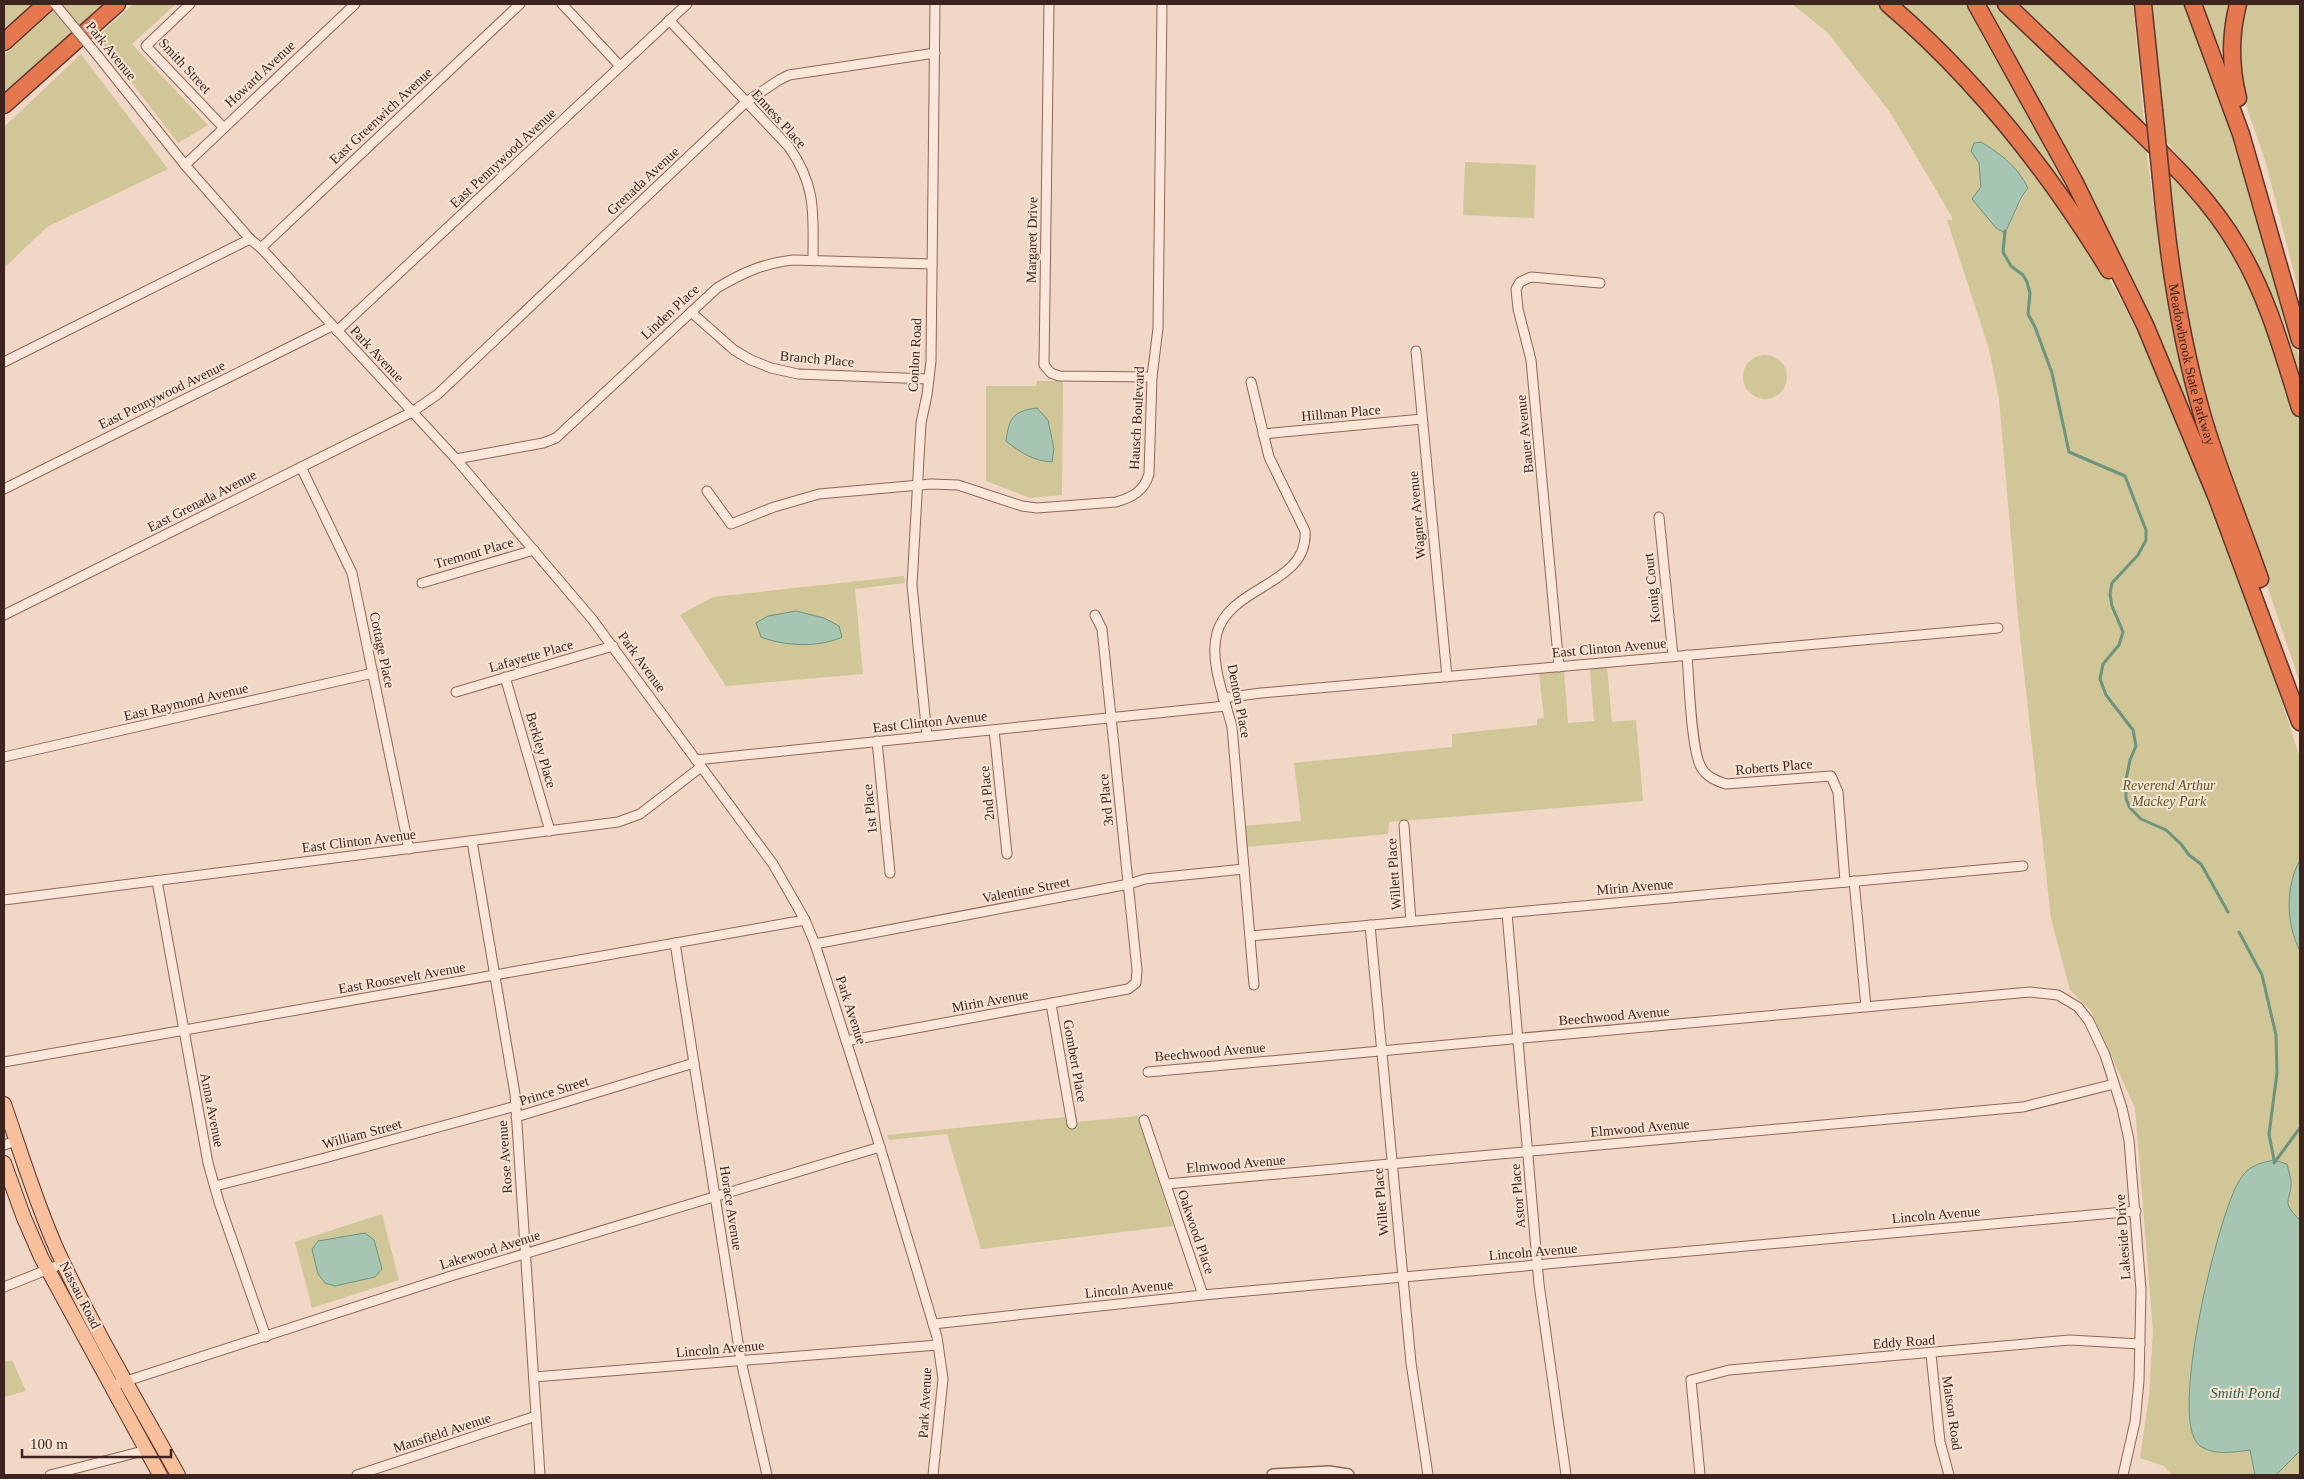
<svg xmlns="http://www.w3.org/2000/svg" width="2304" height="1479" viewBox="0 0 2304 1479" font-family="'Times New Roman',serif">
<rect width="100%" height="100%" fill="#f1d7c5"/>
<g fill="#d1c698" fill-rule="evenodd">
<path d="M4 4H35L4 28Z"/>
<path d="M61 4H105L4 93V55Z"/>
<path d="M133 4H176L132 44 208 125 178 143 97 37Z"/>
<path d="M1792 4H1883L1963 81 2071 218 2118 294 2165 385 2265 651 2300 758V1475H2172L2164 1466 2140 1458 2149 1396 2153 1331 2135 1108 2091 1011 2070 990 2051 919 2018 618 1999 399 1989 349 1947 220H1952V217L1890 112 1827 32ZM2007 159 2023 178 2028 188 2010 222 1981 187 1979 163Z"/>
<path d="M1902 4H1968L2078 201 2073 204 1999 106Z"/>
<path d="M1981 4H2005L2145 140 2161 261 2188 382 2222 487Z"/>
<path d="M2020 4H2133L2144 123Z"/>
<path d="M2150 4H2187L2216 77 2279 280 2300 361V375L2282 318 2240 233 2164 138Z"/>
<path d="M2200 4H2234L2227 60 2214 38Z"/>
<path d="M2246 4H2300V296L2265 160 2247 108 2238 65Z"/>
<path d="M81 54 168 169 47 227 4 268V127Z"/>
<path d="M1465 162 1536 165 1534 218 1463 215Z"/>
<path d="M2166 163 2231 243 2265 309 2300 422V683L2232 482 2192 346 2171 215Z"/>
<circle cx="1765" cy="377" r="22"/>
<path d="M1037 381H1063L1062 495 1030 498 986 481V386H1036Z"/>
<path d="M904 576 905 583 855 589 863 674 726 686 680 615 713 597Z"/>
<path d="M1607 667 1612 722 1636 720 1643 801 1389 822 1388 834 1246 847 1244 826 1301 821 1294 763 1452 747V734L1537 725V719L1544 718 1539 672 1564 671 1568 723 1594 721 1590 669Z"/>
<path d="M1138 1116 1173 1226 981 1249 947 1134 889 1140 887 1135 1065 1117 1067 1123Z"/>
<path d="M382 1214 399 1280 312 1308 295 1242Z"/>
<path d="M12 1360 26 1391 4 1397V1362Z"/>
</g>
<g fill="#a7c5b3" stroke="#6c947e">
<path d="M1981 142C2001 154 2017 166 2028 188L2021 198 2005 233 1996 228 1972 199 1981 187 1979 163 1971 151 1974 143Z"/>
<path d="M1037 408 1048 420 1054 449 1052 462C1033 461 1020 452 1006 441 1009 418 1013 411 1037 408Z"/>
<path d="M796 611 824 618 839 626 842 637C819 648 784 646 761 637L756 623 768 616Z"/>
<path d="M2300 860V951C2286 924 2285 887 2300 860Z"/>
<path d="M2274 1160 2287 1164C2288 1169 2290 1175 2291 1180 2292 1202 2279 1200 2300 1220V1451L2276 1475H2255L2250 1450C2234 1452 2213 1456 2199 1445 2168 1419 2218 1217 2238 1183 2247 1166 2257 1164 2274 1160Z"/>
<path d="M365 1233 374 1240 382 1269 375 1277 335 1286 325 1283 318 1274 312 1249 318 1241Z"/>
</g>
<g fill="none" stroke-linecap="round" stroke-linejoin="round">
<g stroke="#6c947e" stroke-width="3">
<path d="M2005 231 2003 252 2011 266 2023 275 2027 282 2030 293 2028 314 2035 327 2052 373 2069 452 2125 476 2146 530V540L2138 555 2112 583 2110 594 2112 606 2123 632 2119 645 2103 664 2100 679 2106 695 2133 730 2136 746 2130 760 2126 780V799L2130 808 2141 819 2166 830 2181 844 2189 855 2201 864 2228 912"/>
<path d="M2239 932 2262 975 2276 1035 2277 1073 2269 1134 2274 1160"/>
<path d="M2274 1163 2300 1128"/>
</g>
<defs>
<g id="minor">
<path d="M190 4 146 46 223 127"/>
<path d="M562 4 620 66"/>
<path d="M1049 4 1044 365 1051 373 1059 376 1152 377"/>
<path d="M669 20 789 147C817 187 813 214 813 260"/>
<path d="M98 56 185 165 250 239 261 248 456 459 592 619 773 864 805 920 815 944 880 1147 937 1337 943 1379 933 1475"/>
<path d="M185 165 355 4"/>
<path d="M261 248 520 4"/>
<path d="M691 312 734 350 751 360 771 368 798 374 929 379"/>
<path d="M337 331 687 4"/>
<path d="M1416 351 1447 677"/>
<path d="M4 362 250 239"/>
<path d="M1251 382 1269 457 1305 531C1309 585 1230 585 1217 633 1209 662 1225 699 1232 727L1254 985"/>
<path d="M1263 434 1422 419"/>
<path d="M456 459 543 443 556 438 717 288C742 273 764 263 793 260L932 264"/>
<path d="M301 467 352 573 409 849"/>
<path d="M4 489 332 326"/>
<path d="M707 491 731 524 774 507 819 494 931 484 958 485 1022 506 1037 508 1116 502C1133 497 1144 491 1149 474L1152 377 1158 328 1162 4"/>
<path d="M1659 517 1673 656"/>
<path d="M422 583 534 550"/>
<path d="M4 615 412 412 438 394 746 102 779 80 789 75 935 53"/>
<path d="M1687 655C1689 678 1691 750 1701 767 1706 777 1717 781 1726 784L1831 776 1838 792 1845 882"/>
<path d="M1559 667 1531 360 1518 309 1516 289 1520 282 1531 277 1600 283"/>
<path d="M505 677 550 831"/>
<path d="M456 692 613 646"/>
<path d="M1223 698 1261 693 1998 628"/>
<path d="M994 730 1007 854"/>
<path d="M927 736 912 585 921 423 927 395 931 361 935 4"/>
<path d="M877 741 890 873"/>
<path d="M4 757 373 673"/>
<path d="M696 760 1226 706"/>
<path d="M1404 825 1411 921"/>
<path d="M472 841 515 1094 540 1475"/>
<path d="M157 881 208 1163 219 1202 266 1337"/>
<path d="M1854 881 1866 1007"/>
<path d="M4 900 618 822 640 814 701 767"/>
<path d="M1507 913 1539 1284 1566 1475"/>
<path d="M1370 925 1411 1363 1428 1475"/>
<path d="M1250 936 2023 866"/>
<path d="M675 943 741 1361 767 1475"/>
<path d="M815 944 1129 884 1145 879 1244 869"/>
<path d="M1051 1004 1072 1124"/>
<path d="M846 1041 1128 989 1136 983 1137 970 1102 629 1095 615"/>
<path d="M4 1062 805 920"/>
<path d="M1148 1072 2030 992 2058 995 2078 1007 2089 1021 2105 1055 2122 1108 2129 1140 2141 1290 2139 1381 2135 1422 2123 1475"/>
<path d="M516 1117 694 1063"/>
<path d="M1144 1120 1203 1295"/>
<path d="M4 1145 16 1141"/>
<path d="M1166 1184 2023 1107 2114 1084"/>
<path d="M215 1186 321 1159 516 1106"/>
<path d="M4 1287 64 1263"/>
<path d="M933 1324 1203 1295 2136 1211"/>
<path d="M1931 1354 1940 1442 1949 1475"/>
<path d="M534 1377 938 1345"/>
<path d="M111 1386 451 1276 880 1147"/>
<path d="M50 1475 147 1450"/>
<path d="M357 1475 536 1416"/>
<path d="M1700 1475 1691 1380 1729 1370 2070 1340 2140 1344"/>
</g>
<path id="tertiary" d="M1273 1475 1329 1472 1348 1475"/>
<g id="primary">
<path d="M4 1104C21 1153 36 1203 57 1250 93 1328 137 1401 178 1475"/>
<path d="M4 1163 24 1218 41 1257 160 1475"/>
</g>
<g id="motorway">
<path d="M1888 4C1976 79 2049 172 2109 270"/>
<path d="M1976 4 2074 181 2145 325 2217 498 2300 722"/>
<path d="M2006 4C2048 44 2090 84 2132 124 2171 162 2210 199 2238 247 2268 297 2283 353 2300 408"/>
<path d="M2143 4 2154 110"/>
<path d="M2193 4 2241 134 2300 340"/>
<path d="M4 42 46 4"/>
<path d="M2238 98C2230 66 2230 35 2238 4"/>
<path d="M4 105 117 4"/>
<path id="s1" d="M2161 178C2168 257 2180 337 2202 414 2218 470 2241 524 2260 579"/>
</g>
</defs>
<use href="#minor" stroke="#8e6659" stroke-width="11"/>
<use href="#tertiary" stroke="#8e6659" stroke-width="14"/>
<use href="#primary" stroke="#5c352e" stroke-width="16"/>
<use href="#motorway" stroke="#5c352e" stroke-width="19"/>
<use href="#minor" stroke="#fbe7d9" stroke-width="9"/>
<use href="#tertiary" stroke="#fbe7d9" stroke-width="11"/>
<use href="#primary" stroke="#f7bf9b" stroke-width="14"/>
<use href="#motorway" stroke="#e67850" stroke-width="16"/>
<defs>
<path id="minor-bridge" d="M55 4 98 56"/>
<path id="motorway-bridge" d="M2154 110 2161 178"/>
</defs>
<use href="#minor-bridge" stroke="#8e6659" stroke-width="11" stroke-linecap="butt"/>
<use href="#motorway-bridge" stroke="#5c352e" stroke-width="19" stroke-linecap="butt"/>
<use href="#minor-bridge" stroke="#fbe7d9" stroke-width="9"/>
<use href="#motorway-bridge" stroke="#e67850" stroke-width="16"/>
</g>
<g text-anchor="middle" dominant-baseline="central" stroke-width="4" stroke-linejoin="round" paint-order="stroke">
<g font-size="14" fill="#3d241e" stroke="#f8e4d5">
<text transform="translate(111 51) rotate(51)">Park Avenue</text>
<text transform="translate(185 66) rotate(47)">Smith Street</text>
<text transform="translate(260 74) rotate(-43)">Howard Avenue</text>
<text transform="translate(381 116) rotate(-43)">East Greenwich Avenue</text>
<text transform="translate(779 119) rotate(48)">Enness Place</text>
<text transform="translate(503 158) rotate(-43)">East Pennywood Avenue</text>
<text transform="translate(643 181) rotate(-43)">Grenada Avenue</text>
<text transform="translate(1032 240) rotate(-89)">Margaret Drive</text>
<text transform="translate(670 312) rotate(-43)">Linden Place</text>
<text transform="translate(377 354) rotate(47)">Park Avenue</text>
<text transform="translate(915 355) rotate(-87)">Conlon Road</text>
<text transform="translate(817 359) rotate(5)">Branch Place</text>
<text stroke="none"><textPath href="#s1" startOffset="189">Meadowbrook State Parkway</textPath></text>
<text transform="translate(162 395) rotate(-26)">East Pennywood Avenue</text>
<text transform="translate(1341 413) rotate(-5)">Hillman Place</text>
<text transform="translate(1137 418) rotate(-87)">Hausch Boulevard</text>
<text transform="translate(1525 434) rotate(-96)">Bauer Avenue</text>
<text transform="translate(202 501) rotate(-27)">East Grenada Avenue</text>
<text transform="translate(1417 515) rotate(-95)">Wagner Avenue</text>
<text transform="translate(474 553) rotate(-16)">Tremont Place</text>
<text transform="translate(1652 588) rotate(-96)">Konig Court</text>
<text transform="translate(1609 648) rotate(-5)">East Clinton Avenue</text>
<text transform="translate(382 650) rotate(78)">Cottage Place</text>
<text transform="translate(531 656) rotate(-16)">Lafayette Place</text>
<text transform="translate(642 662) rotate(54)">Park Avenue</text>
<text transform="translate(1239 701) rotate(79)">Denton Place</text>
<text transform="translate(186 702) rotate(-13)">East Raymond Avenue</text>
<text transform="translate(930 722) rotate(-6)">East Clinton Avenue</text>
<text transform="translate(541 750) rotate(74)">Berkley Place</text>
<text transform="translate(1774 767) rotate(-5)">Roberts Place</text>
<text transform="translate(987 793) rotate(-96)">2nd Place</text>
<text transform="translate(1106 800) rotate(-96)">3rd Place</text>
<text transform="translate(870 809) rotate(-96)">1st Place</text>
<text transform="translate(359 841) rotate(-7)">East Clinton Avenue</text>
<text transform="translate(1394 874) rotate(-94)">Willett Place</text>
<text transform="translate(1635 887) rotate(-5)">Mirin Avenue</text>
<text transform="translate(1026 890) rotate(-11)">Valentine Street</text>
<text transform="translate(402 978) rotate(-10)">East Roosevelt Avenue</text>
<text transform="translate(990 1001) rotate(-10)">Mirin Avenue</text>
<text transform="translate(851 1010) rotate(72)">Park Avenue</text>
<text transform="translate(1614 1016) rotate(-5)">Beechwood Avenue</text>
<text transform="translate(1210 1052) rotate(-5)">Beechwood Avenue</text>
<text transform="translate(1075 1061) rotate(80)">Gombert Place</text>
<text transform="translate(554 1091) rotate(-17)">Prince Street</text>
<text transform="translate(212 1110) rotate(79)">Anna Avenue</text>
<text transform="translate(1640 1128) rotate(-5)">Elmwood Avenue</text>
<text transform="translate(362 1134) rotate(-15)">William Street</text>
<text transform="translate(505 1157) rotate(-94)">Rose Avenue</text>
<text transform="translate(1236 1164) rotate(-5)">Elmwood Avenue</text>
<text transform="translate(1518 1196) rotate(-95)">Astor Place</text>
<text transform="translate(1381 1202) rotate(-95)">Willet Place</text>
<text transform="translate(731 1208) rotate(81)">Horace Avenue</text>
<text transform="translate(1936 1215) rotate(-5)">Lincoln Avenue</text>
<text transform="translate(1196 1232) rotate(71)">Oakwood Place</text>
<text transform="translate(2123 1237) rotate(-94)">Lakeside Drive</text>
<text transform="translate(490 1250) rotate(-17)">Lakewood Avenue</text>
<text transform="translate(1533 1252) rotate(-5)">Lincoln Avenue</text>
<text transform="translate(1129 1289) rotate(-6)">Lincoln Avenue</text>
<text transform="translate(80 1295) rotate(63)">Nassau Road</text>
<text transform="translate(1904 1342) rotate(-4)">Eddy Road</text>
<text transform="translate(720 1349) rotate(-5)">Lincoln Avenue</text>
<text transform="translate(925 1403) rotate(-87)">Park Avenue</text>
<text transform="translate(1952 1413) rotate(82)">Matson Road</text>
<text transform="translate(442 1433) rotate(-18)">Mansfield Avenue</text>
</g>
<g font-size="14" font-style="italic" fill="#5b5823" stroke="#f8e4d5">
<text x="2169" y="785">Reverend Arthur<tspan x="2169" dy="16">Mackey Park</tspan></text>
</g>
<g font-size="15" font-style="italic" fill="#2c5e4c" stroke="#f8e4d5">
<text x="2245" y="1393">Smith Pond</text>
</g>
</g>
<rect width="2304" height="1479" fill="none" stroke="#3d241e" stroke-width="10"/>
<path d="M22 1449v8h149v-8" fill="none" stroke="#3d241e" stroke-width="2.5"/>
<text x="30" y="1449" font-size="15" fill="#3d241e" stroke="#f8e4d5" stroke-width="4" paint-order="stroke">100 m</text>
</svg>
